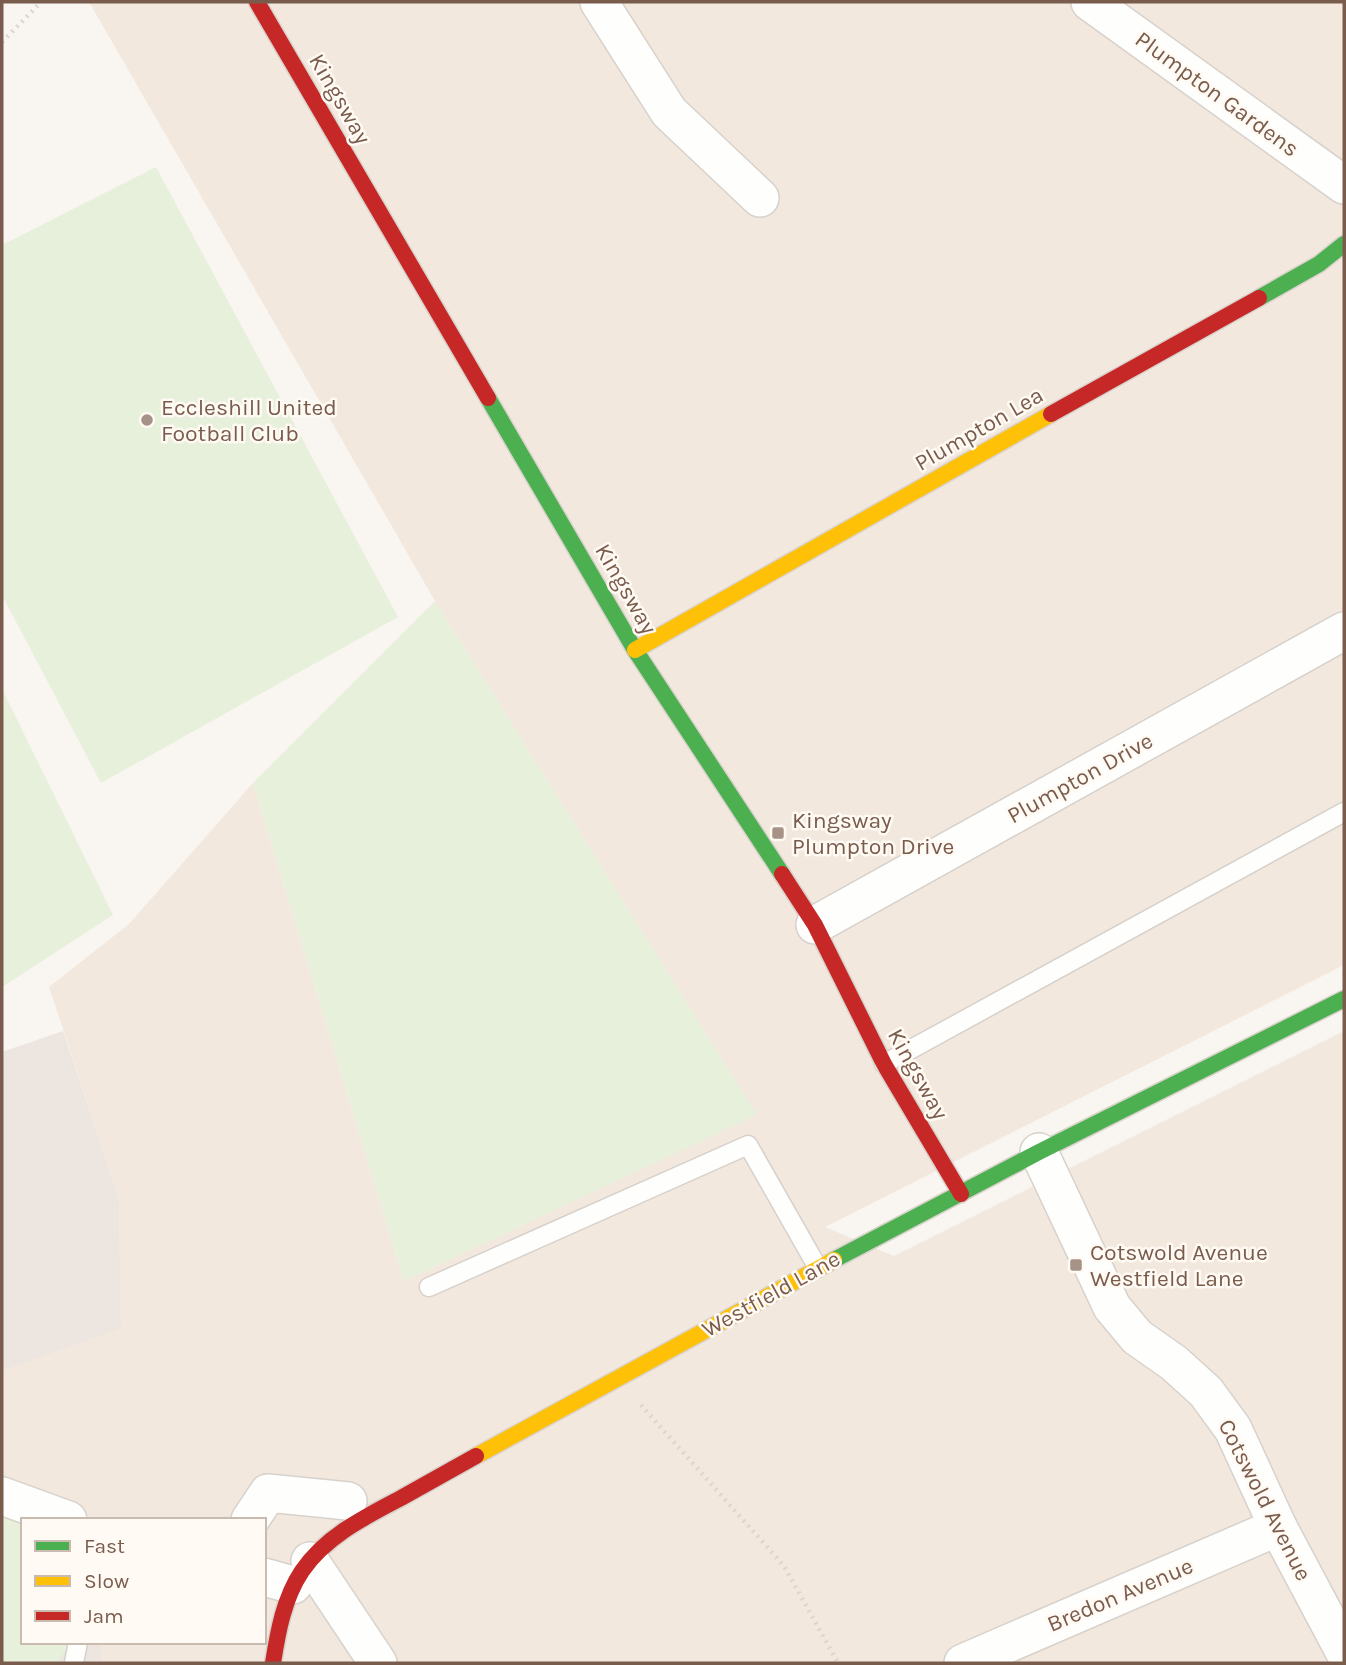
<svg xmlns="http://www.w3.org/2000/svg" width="1346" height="1665" viewBox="0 0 1346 1665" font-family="Karla,sans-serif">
<rect width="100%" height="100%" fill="#f9f5f0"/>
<path fill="#f2e8de" d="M89 2H1344V965L825 1227 894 1256 1344 1031V1663H101V1642H264V1520H30L2 1511V1371L121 1327 119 1198 49 987 129 924 253 783 404 1281 756 1114 435 601Z"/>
<g fill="#ede5e0">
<path d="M63 1031 119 1198 121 1328 2 1371V1052Z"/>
<path d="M70 1642H101V1663H57Z"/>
</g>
<g fill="#e7f0db">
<path d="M156 167 398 617 101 783 2 595V245Z"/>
<path d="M435 601 757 1115 404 1281 253 783Z"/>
<path d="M2 689 113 915 2 987Z"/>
<path d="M2 1511 23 1520V1642H70L57 1663H2Z"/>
</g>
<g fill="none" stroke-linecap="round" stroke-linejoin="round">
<defs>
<g id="lane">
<path d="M884 1064 1344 812"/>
<path d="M429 1287 748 1145 818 1268"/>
<path d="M74 1663 78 1642"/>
</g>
<g id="street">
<path d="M599 2 669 112 760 198"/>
<path d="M1090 2 1344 185"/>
<path d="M815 925 1344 631"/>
<path d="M1039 1152 1112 1307 1137 1337 1174 1363 1206 1392 1233 1429 1278 1527 1344 1651"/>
<path d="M2 1496 68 1520"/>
<path d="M250 1520 268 1493 348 1501"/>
<path d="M310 1561 378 1663"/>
<path d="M264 1577 293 1585"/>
<path d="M963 1663 1278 1527"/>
</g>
<g id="fast">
<path d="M1259 298 1319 264 1344 244"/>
<path d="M488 398 635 650 782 874"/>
<path d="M834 1260 1039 1152 1344 999"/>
</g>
<g id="slow">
<path d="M635 650 1051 414"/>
<path d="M476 1456 834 1260"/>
</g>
<g id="jam">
<path d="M257 2 488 398"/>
<path d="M1051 414 1259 298"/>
<path d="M782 874 815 925 884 1064 961 1194"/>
<path d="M273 1663C278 1631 284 1598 302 1571 326 1536 365 1517 401 1498 426 1484 451 1470 476 1456"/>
</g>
</defs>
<use href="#lane" stroke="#d7d1cb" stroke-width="21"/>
<use href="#street" stroke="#d7d1cb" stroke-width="40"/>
<use href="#fast" stroke="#d9d2cb" stroke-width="19"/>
<use href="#slow" stroke="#d9d2cb" stroke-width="19"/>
<use href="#jam" stroke="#d9d2cb" stroke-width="19"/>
<g stroke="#dcd5d0" stroke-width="4.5" stroke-dasharray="2 5" stroke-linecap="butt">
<path d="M2 42 41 2"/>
<path d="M641 1405 784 1566 838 1663"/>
</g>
<use href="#lane" stroke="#fefefd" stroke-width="18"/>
<use href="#street" stroke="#fefefd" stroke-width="37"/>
<use href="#fast" stroke="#4caf50" stroke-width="16"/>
<use href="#slow" stroke="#ffc107" stroke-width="16"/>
<use href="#jam" stroke="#c62828" stroke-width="16"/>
</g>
<g fill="#a69286" stroke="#fffaf3" stroke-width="2.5">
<circle cx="147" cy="420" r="7"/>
<rect x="771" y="826" width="14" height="14" rx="3.5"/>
<rect x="1069" y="1258" width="14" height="14" rx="3.5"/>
</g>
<g text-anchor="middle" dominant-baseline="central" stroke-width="5" stroke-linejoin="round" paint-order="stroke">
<g font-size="23" fill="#7a5c4d" stroke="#fffaf3">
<text transform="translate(1217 94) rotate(36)">Plumpton Gardens</text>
<text transform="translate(340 99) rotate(60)">Kingsway</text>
<text transform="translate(979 429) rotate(-30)">Plumpton Lea</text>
<text transform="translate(626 589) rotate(60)">Kingsway</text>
<text transform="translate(1080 778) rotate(-29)">Plumpton Drive</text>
<text transform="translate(918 1074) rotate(61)">Kingsway</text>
<text transform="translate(771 1294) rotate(-29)">Westfield Lane</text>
<text transform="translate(1265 1500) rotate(63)">Cotswold Avenue</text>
<text transform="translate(1120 1595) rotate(-23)">Bredon Avenue</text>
</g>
<g font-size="23" fill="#7a5c4d" stroke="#fffaf3" text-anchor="start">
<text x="161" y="407">Eccleshill United<tspan x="161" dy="26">Football Club</tspan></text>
<text x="792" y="820">Kingsway<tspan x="792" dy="26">Plumpton Drive</tspan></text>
<text x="1090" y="1252">Cotswold Avenue<tspan x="1090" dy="26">Westfield Lane</tspan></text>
</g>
</g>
<rect width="1346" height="1665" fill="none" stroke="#7a5c4d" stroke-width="7"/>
<rect x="21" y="1518" width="245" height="126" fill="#fffaf3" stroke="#cabbb1" stroke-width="2"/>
<rect x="35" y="1541" width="35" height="10" fill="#4caf50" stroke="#cabbb1" stroke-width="2"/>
<text x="84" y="1553" font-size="21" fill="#7a5c4d">Fast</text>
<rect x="35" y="1576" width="35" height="10" fill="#ffc107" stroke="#cabbb1" stroke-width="2"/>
<text x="84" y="1588" font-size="21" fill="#7a5c4d">Slow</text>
<rect x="35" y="1611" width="35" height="10" fill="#c62828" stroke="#cabbb1" stroke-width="2"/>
<text x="84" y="1623" font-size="21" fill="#7a5c4d">Jam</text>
</svg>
